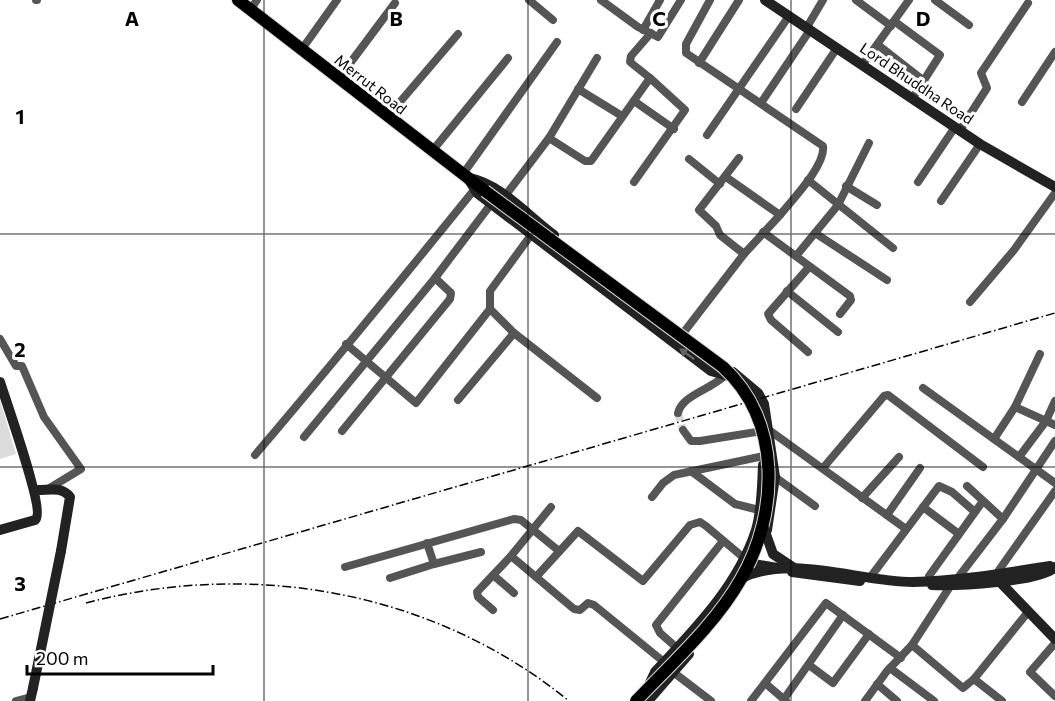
<svg xmlns="http://www.w3.org/2000/svg" width="1055" height="701" viewBox="0 0 1055 701" font-family="Commissioner,sans-serif">
<rect width="100%" height="100%" fill="#fff"/>
<path fill="#dcdcdc" d="M0 400 16 454 0 459Z"/>
<g fill="none" stroke-linecap="round" stroke-linejoin="round">
<path stroke="#d9d9d9" stroke-width="8" stroke-dasharray="8 4" stroke-linecap="butt" d="M678 413 683 430"/>
<defs>
<path id="primary" d="M238 0 485 191"/>
</defs>
<use href="#primary" stroke="#dbdbdb" stroke-width="14"/>
<g stroke="#555" stroke-width="8">
<path d="M36 0H37"/>
<path d="M529 0 553 20"/>
<path d="M601 0 638 27 658 37 681 0"/>
<path d="M710 0 686 44V53L823 146C826 165 792 200 780 215"/>
<path d="M856 0 891 26"/>
<path d="M935 0 969 25"/>
<path d="M250 10 257 0"/>
<path d="M894 21 940 55 912 99"/>
<path d="M807 27 823 0"/>
<path d="M643 30 660 0"/>
<path d="M878 45 924 81"/>
<path d="M302 49 337 0"/>
<path d="M699 63 739 0"/>
<path d="M863 64 909 0"/>
<path d="M339 78 395 3"/>
<path d="M650 78 630 62 631 56 651 33"/>
<path d="M578 89 622 116"/>
<path d="M634 101 674 129"/>
<path d="M1022 102 1055 52"/>
<path d="M761 103 810 30"/>
<path d="M796 109 837 48"/>
<path d="M388 116 458 34"/>
<path d="M960 130 987 88 981 73 1028 3"/>
<path d="M707 135 789 16"/>
<path d="M549 138 585 161H591L650 78 685 110 634 182"/>
<path d="M433 150 508 58"/>
<path d="M739 158 699 210 716 226 720 235 744 254"/>
<path d="M689 159 720 184"/>
<path d="M463 174 557 42"/>
<path d="M808 180 893 248"/>
<path d="M918 182 955 127"/>
<path d="M846 186 877 205"/>
<path d="M505 196 549 138 597 58"/>
<path d="M941 201 980 144"/>
<path d="M763 232 850 296 851 300 840 314"/>
<path d="M815 233 887 280"/>
<path d="M531 235 490 291V309L514 333 597 398"/>
<path d="M796 256 838 205 869 143"/>
<path d="M435 278 491 204"/>
<path d="M787 291 838 332"/>
<path d="M970 302 1014 250 1055 193"/>
<path d="M684 332 744 254 780 215 726 177"/>
<path d="M0 339 16 366H22L44 417 81 469 48 489"/>
<path d="M346 344 416 403 490 309"/>
<path d="M808 352 771 320 768 314 809 267"/>
<path d="M923 388 1055 483"/>
<path d="M458 400 514 333"/>
<path d="M1015 407 1055 425"/>
<path d="M678 413C682 395 712 389 724 376"/>
<path d="M683 430 691 441H700L769 430 906 529"/>
<path d="M304 437 435 278 451 293 450 299 342 431"/>
<path d="M994 439 1015 407 1040 354"/>
<path d="M255 455C329 368 402 279 474 190"/>
<path d="M1019 457 1046 421 1055 401"/>
<path d="M823 468 884 396 888 395 983 467"/>
<path d="M691 471 735 504 759 510"/>
<path d="M775 477 815 506"/>
<path d="M967 486 1003 519"/>
<path d="M652 497 663 483 674 475 764 456"/>
<path d="M862 498 899 457"/>
<path d="M551 507 511 556 536 577 578 531 643 581 690 525 700 522 706 526 744 558"/>
<path d="M923 507 959 534"/>
<path d="M887 515 920 468"/>
<path d="M434 564 481 552"/>
<path d="M345 567 514 519 521 520 559 551"/>
<path d="M999 570 1055 491"/>
<path d="M493 575 514 593"/>
<path d="M872 575 939 486 952 492 975 512"/>
<path d="M960 575 1003 519 1055 441"/>
<path d="M929 576 983 501"/>
<path d="M536 577 574 609 580 610 588 603 594 605 664 662"/>
<path d="M390 578 434 564 427 543"/>
<path d="M493 610 478 597 477 592 511 556"/>
<path d="M1055 643 1030 672 1055 696"/>
<path d="M912 645 963 688 974 679 1028 612"/>
<path d="M677 648 660 633 656 625 723 541"/>
<path d="M809 665 833 683 869 634"/>
<path d="M890 668 934 701"/>
<path d="M673 672 711 701"/>
<path d="M974 679 1002 701"/>
<path d="M765 683 786 701"/>
<path d="M877 684 897 701"/>
<path d="M784 699 843 615"/>
<path d="M16 701 31 697"/>
<path d="M751 701 826 603 901 658"/>
<path d="M865 701 887 671 912 645 951 585"/>
</g>
<g stroke="#222" stroke-width="10">
<path d="M765 0 980 144 1055 187"/>
<path d="M469 178C501 184 528 216 554 235"/>
<path d="M469 180 477 193 711 371 735 378"/>
<path d="M733 372 758 393 764 404 775 477 767 530"/>
<path d="M0 382C6 402 46 512 35 520L0 530"/>
<path d="M35 490C47 491 61 485 70 497L61 551"/>
<path d="M743 562 777 568"/>
<path d="M792 572 860 581"/>
<path d="M1000 582 1055 639"/>
<path d="M932 585C955 586 1041 582 1055 567"/>
<path d="M648 687 655 672C694 630 738 586 756 530 762 510 762 486 763 465"/>
<path d="M30 701 33 688"/>
<path d="M648 701 689 654"/>
</g>
<use href="#primary" stroke="#000" stroke-width="12"/>
<g stroke="#000" stroke-width="1.5" stroke-dasharray="9 3 1.5 3" stroke-linecap="butt">
<path d="M86 603C253 559 434 591 569 701"/>
<path d="M0 619 1055 313"/>
</g>
<defs>
<path id="primary-bridge" d="M485 191 723 367C782 421 779 513 741 579 715 625 672 663 636 701"/>
</defs>
<use href="#primary-bridge" stroke="#dbdbdb" stroke-width="14" stroke-linecap="butt"/>
<g stroke="#222" stroke-width="10">
<path d="M763 526 773 554 794 568"/>
<path d="M742 578C791 554 860 582 913 582 959 581 1005 573 1050 566"/>
<path d="M33 688 61 551"/>
</g>
<use href="#primary-bridge" stroke="#000" stroke-width="12"/>
</g>
<defs><path id="oneway-solid" d="M-6-.8H1V-3.2L6.5 0L1 3.2V.8H-6Z" transform="scale(1.5)"/></defs>
<use fill="#646464" href="#oneway-solid" transform="translate(687 354) rotate(-144)"/>
<path fill="none" stroke="#000" stroke-width="1.5" stroke-opacity="0.55" d="M264 0V701M528 0V701M791 0V701M0 234H1055M0 467H1055"/>
<g text-anchor="middle" dominant-baseline="central" stroke-width="6" stroke-linejoin="round" paint-order="stroke">
<g font-size="15" fill="#000" stroke="#fff">
<text transform="translate(917 83) rotate(34)">Lord Bhuddha Road</text>
<text transform="translate(371 84) rotate(38)">Merrut Road</text>
</g>
</g>
<g font-size="20" text-anchor="middle" font-weight="bold" fill="#000" stroke="#fff" stroke-width="6" stroke-linejoin="round" paint-order="stroke">
<text x="132" y="26">A</text>
<text x="396" y="26">B</text>
<text x="659" y="26">C</text>
<text x="923" y="26">D</text>
<text x="20" y="124">1</text>
<text x="20" y="357">2</text>
<text x="20" y="591">3</text>
</g>
<path d="M27 665v9h186v-9" fill="none" stroke="#000000" stroke-width="3"/>
<text x="36" y="665" font-size="18" fill="#000000" stroke="#ffffff" stroke-width="4.5" paint-order="stroke">200 m</text>
</svg>
